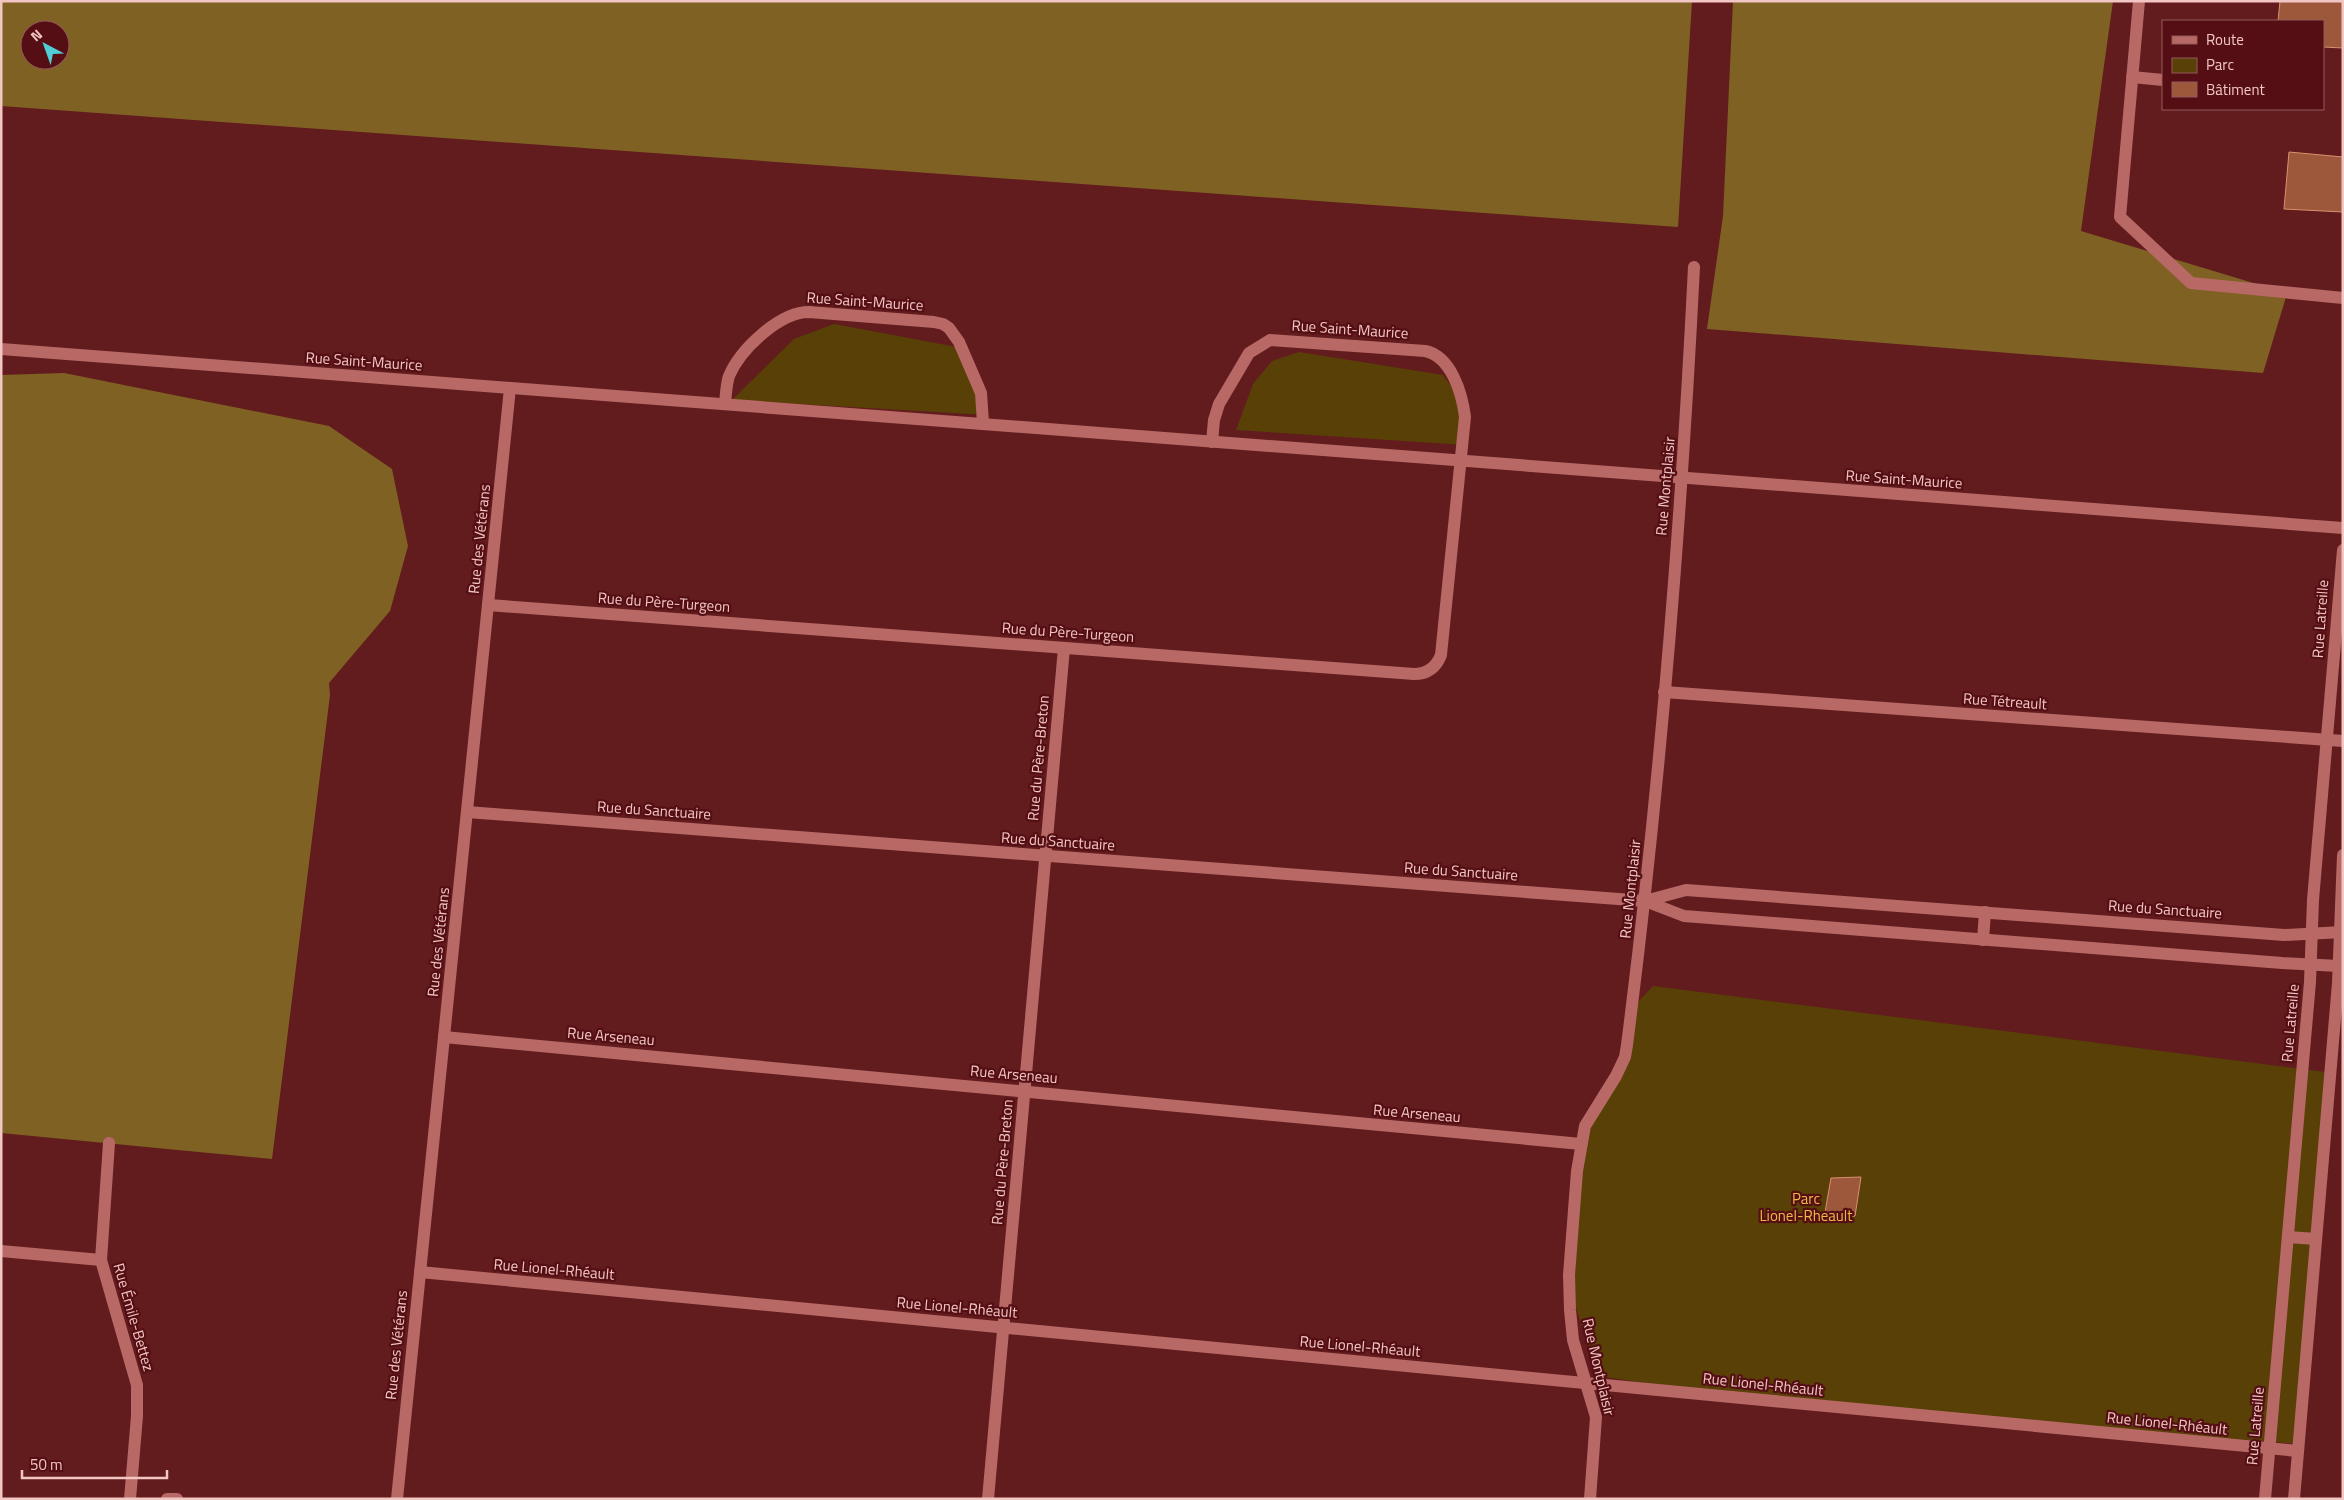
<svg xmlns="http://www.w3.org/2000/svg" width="2344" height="1500" viewBox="0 0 2344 1500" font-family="'Titillium Web',sans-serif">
<rect width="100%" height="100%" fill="#621c1d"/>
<g fill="#584007">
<path d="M834 324 962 348 987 415 732 400 794 339Z"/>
<path d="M1299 352 1443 375 1471 414 1465 445 1236 430 1253 384 1272 361Z"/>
<path d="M1653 986 2326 1072 2299 1444 1782 1404 1599 1376 1573 1299 1584 1145 1616 1071 1638 1002Z"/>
</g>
<g fill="#7f6123" fill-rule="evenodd">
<path d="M1 1H1692L1678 227 1 106ZM30 30H60V60H30Z"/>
<path d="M1733 1H2113L2081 231 2270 288 2286 297 2263 373 1707 329 1723 216Z"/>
<path d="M64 373 329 426 392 469 408 546 390 611 329 683 330 695 272 1159 1 1133V375Z"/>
</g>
<g fill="#9d583b" stroke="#db9071">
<path d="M2280 1H2343V48L2323 47V21H2278Z"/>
<path d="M2289 152 2343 157V212L2284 209Z"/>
<path d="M1861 1177 1855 1216 1824 1218 1831 1178Z"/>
</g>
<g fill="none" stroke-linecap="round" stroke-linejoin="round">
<g stroke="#b86966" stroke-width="12">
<path d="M2139 1 2120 217 2191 283 2343 298"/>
<path d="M2132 77 2163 80"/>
<path d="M1 349 2343 528"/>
<path d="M725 404C726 395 726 385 729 376 740 350 779 312 809 312L934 322 943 324 949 328 959 342 981 393 983 423"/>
<path d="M488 605 1414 674C1427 674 1436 668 1441 655L1465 417C1462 393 1451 356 1425 351L1270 340 1249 353 1219 404 1214 420 1212 442"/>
<path d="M1664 692 2343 741"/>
<path d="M467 812 1645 901 1684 916 2282 963 2339 966"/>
<path d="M1645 901 1686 890 2284 935 2343 932"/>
<path d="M1983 940 1985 912"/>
<path d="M444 1037 1581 1144"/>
<path d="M109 1143 101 1260 137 1385V1416L130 1499"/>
<path d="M2288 1237 2316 1239"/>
<path d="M1 1251 101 1260"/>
<path d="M420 1272 2298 1451"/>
<path d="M167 1499H177"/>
<path d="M397 1499 510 388"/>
<path d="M988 1499 1064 648"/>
<path d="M1590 1499 1596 1417 1573 1340 1570 1310 1569 1275 1577 1171 1585 1126 1616 1076 1625 1057 1627 1045C1660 787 1681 527 1694 267"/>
<path d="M2265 1499 2310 982 2313 900 2343 550"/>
<path d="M2294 1499 2338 983 2343 855"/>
</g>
</g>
<g text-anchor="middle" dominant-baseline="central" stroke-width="4.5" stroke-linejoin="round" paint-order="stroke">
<g font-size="15" fill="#f2c6c3" stroke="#550f14">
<text transform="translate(865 301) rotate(4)">Rue Saint-Maurice</text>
<text transform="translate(1350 329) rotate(4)">Rue Saint-Maurice</text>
<text transform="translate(364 361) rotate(4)">Rue Saint-Maurice</text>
<text transform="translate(1904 479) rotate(4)">Rue Saint-Maurice</text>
<text transform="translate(1665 486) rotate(-85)">Rue Montplaisir</text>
<text transform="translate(479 539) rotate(-84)">Rue des Vétérans</text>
<text transform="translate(664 602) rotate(4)">Rue du Père-Turgeon</text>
<text transform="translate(2320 619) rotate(-86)">Rue Latreille</text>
<text transform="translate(1068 632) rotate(4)">Rue du Père-Turgeon</text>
<text transform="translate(2005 701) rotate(4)">Rue Tétreault</text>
<text transform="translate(1038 758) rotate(-85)">Rue du Père-Breton</text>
<text transform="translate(654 810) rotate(4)">Rue du Sanctuaire</text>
<text transform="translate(1058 841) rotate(4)">Rue du Sanctuaire</text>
<text transform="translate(1461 871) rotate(4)">Rue du Sanctuaire</text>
<text transform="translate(1630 889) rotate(-84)">Rue Montplaisir</text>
<text transform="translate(2165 909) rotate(4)">Rue du Sanctuaire</text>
<text transform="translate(438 942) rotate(-84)">Rue des Vétérans</text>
<text transform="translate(2290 1023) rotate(-85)">Rue Latreille</text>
<text transform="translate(611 1036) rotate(5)">Rue Arseneau</text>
<text transform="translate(1014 1074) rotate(5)">Rue Arseneau</text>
<text transform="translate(1417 1113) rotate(5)">Rue Arseneau</text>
<text transform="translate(1002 1162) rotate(-85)">Rue du Père-Breton</text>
<text transform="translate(554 1269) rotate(5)">Rue Lionel-Rhéault</text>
<text transform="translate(957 1307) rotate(5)">Rue Lionel-Rhéault</text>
<text transform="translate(134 1317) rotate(74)">Rue Émile-Bettez</text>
<text transform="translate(396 1345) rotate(-84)">Rue des Vétérans</text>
<text transform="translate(1360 1346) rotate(5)">Rue Lionel-Rhéault</text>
<text transform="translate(1599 1367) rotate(77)">Rue Montplaisir</text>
<text transform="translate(1763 1384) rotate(6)">Rue Lionel-Rhéault</text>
<text transform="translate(2167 1423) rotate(6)">Rue Lionel-Rhéault</text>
<text transform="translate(2255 1426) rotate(-85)">Rue Latreille</text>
</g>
<g font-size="15" fill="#eeb949" stroke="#550f14">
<text x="1806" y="1198">Parc<tspan x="1806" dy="17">Lionel-Rheault</tspan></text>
</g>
</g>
<rect width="2344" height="1500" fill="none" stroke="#f2c6c3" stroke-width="5"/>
<rect x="2162" y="20" width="162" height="90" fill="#550f14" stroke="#94585a"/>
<rect x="2172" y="36" width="25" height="8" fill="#b86966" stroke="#94585a"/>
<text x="2206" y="45" font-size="15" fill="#f2c6c3">Route</text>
<rect x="2172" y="58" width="25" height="15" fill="#584007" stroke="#94585a"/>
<text x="2206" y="70" font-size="15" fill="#f2c6c3">Parc</text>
<rect x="2172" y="82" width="25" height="15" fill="#9d583b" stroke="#94585a"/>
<text x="2206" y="95" font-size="15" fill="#f2c6c3">Bâtiment</text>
<g transform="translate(45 45) rotate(319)"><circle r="24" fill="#550f14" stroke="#94585a"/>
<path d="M0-4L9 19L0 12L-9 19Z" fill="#52ccd6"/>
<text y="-8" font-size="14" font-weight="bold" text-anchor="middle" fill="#f2c6c3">N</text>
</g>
<path d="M22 1470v8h145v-8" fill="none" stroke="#f2c6c3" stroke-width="2.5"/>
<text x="30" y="1470" font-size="15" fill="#f2c6c3" stroke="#550f14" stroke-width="4" paint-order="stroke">50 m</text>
</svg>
